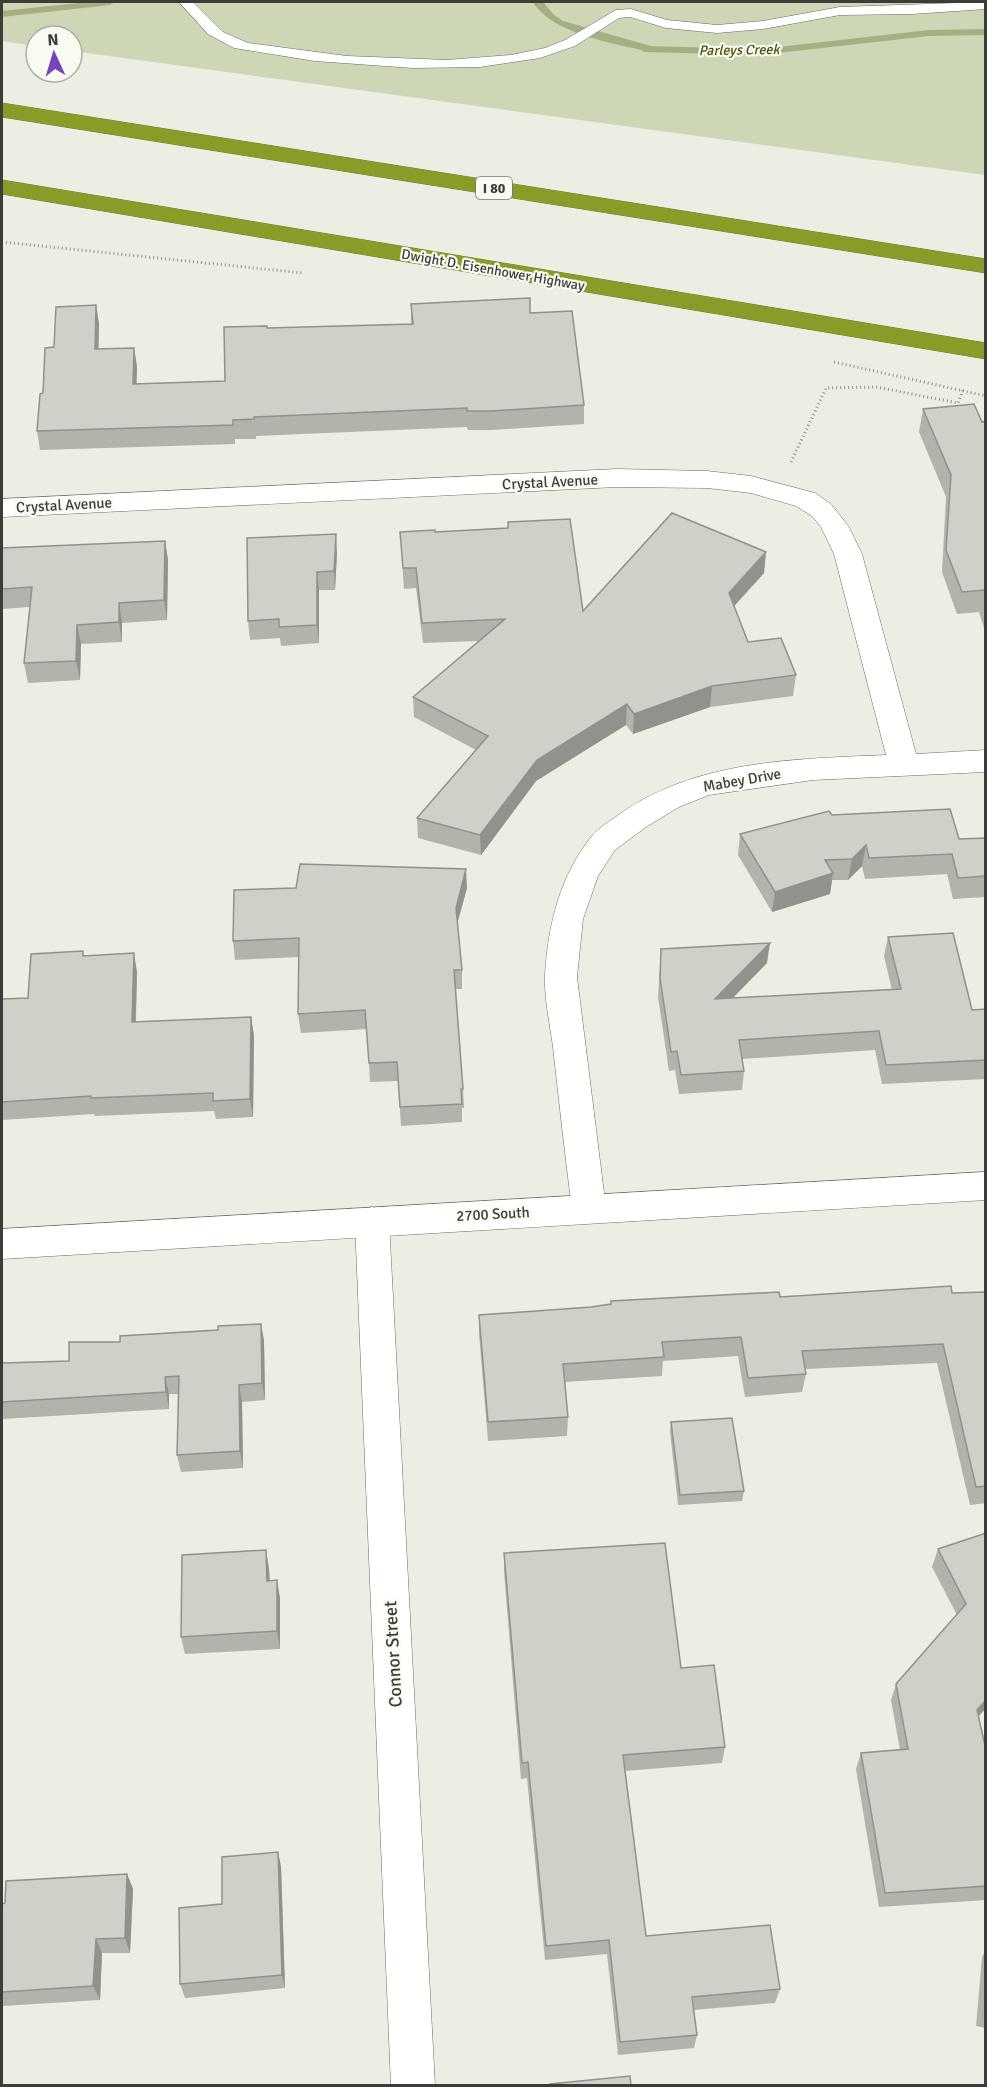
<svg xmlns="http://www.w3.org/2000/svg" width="987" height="2087" viewBox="0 0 987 2087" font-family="Signika,sans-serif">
<rect width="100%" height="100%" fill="#ebeee3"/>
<path fill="#cdd6b5" d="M2 2H985V175L72 51V36H36V46L2 41Z"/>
<path fill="#a4af82" d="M533 2H543L554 15 563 21 654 47 653 52C618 45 552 34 533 2Z"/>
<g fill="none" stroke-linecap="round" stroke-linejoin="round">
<g fill="#a4af82" fill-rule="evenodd">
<path d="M88 2H115L110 5 2 17V11Z"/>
<path d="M986 29V35L929 36 760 55 645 52 628 45 633 42 646 46 760 49 929 30Z"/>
</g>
<defs>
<path id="lane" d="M179 2H193L223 32 248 43 347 56 447 60 511 55 545 48 565 40 616 10 631 9 667 20 717 25 763 21 840 7 986 2V9L912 14 840 15 763 29 717 33 666 28 630 17 619 18 575 46 540 58 480 67 413 68 315 61 234 48 208 34Z"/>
<g id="street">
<path d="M617 469 707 471 751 476 815 493 831 504 849 527 862 554 916 754 986 750V772L813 780 709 795 679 807 646 827 615 850 598 876 583 919 577 977 606 1209 601 1219 589 1223 577 1219 572 1209C565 1155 559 1101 553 1047 550 1024 544 998 545 975 548 925 560 875 592 836 598 828 609 822 617 816 694 760 795 759 886 755L834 554 821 527 812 516 796 506 751 493 707 488 617 487 2 517V499Z"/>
<path d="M372 1207 384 1212 389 1222 435 2086H391L355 1222 360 1212Z"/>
</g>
<path id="secondary" d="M986 1172V1200L2 1259V1229Z"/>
<g id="highway">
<path d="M2 103 986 259V273L2 117Z"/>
<path d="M2 180 986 343V359L2 194Z"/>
</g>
</defs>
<use href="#lane" stroke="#696c63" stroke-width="1"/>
<use href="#street" stroke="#696c63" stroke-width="1"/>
<use href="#secondary" stroke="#696c63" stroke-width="1"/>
<use href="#highway" stroke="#6d7b2d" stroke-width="1"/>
<g stroke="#92948c" stroke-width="3" stroke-dasharray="1 3" stroke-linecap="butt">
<path d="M2 242 303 273"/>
<path d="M834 362 986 396"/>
<path d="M791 462 826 388 876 387 958 403 963 390"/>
</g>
<use href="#lane" fill="#fff" fill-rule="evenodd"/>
<use href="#street" fill="#fff" fill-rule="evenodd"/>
<use href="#secondary" fill="#fff" fill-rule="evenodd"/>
<use href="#highway" fill="#889c27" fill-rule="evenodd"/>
</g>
<g fill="#b1b4ab">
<path d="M411 304 530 313 584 405V424L491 430H468L467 427 256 436V439H235V444L40 450 37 431 43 393 96 305 99 324 98 349 134 348 137 367 136 384 225 381 268 328 411 324Z"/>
<path d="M923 409 982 422 986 421V635L979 612 957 614 942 572 946 497 919 432Z"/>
<path d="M508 522 583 611 766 552 764 573 734 606 748 642 796 675 793 696 710 707 633 734 626 725 536 781 481 855 418 838 417 818 476 750 414 717 413 697 479 641 423 643 416 588 404 589 400 532H435L508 528Z"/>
<path d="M165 541 168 560 167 620 122 623V642L81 644 80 680 28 683 24 663 30 607 2 609V548Z"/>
<path d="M337 553 335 590H319V643L281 646 280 638 250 640 248 621Z"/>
<path d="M832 815 959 839 986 838V897L953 899 947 874 865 879 862 866 848 880H832L830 894 772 912 738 855 740 834Z"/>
<path d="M467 888 457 924 462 970V989H455L463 1089 464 1108H462V1122L401 1126 398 1081 370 1082 367 1029 301 1033 298 1014 299 957 235 960 233 941Z"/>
<path d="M888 937 972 1010 986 1009V1079L882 1084 875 1050 742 1059 744 1071 742 1090 679 1094 675 1070 669 1071 658 997 661 949 767 963 733 998 892 990 884 956Z"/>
<path d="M83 951 84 955 137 972 136 1022 251 1017 254 1036 253 1117 216 1119 214 1111 95 1116 94 1114 2 1120V999L28 998Z"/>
<path d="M986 1292V1503L970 1505 937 1363 805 1369 806 1374 802 1392 745 1397 738 1356 663 1361 662 1376 565 1382 568 1417 567 1436 488 1441 479 1334V1315L591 1307 611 1305V1301Z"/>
<path d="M261 1324 264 1341 265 1400 242 1402 243 1468 181 1472 177 1455 178 1394H169V1409L2 1419V1429V1363L69 1361 120 1342 218 1330Z"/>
<path d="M671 1422 744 1491 742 1501 678 1505 670 1432Z"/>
<path d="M986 1533V1708L978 1716 986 1750V1900L879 1907 856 1769 861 1753 900 1750 891 1700 896 1684 957 1615 932 1567 938 1549Z"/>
<path d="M266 1550 269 1569 270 1581 280 1598V1649L185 1654 181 1637Z"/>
<path d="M504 1553 681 1668 725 1747 722 1763 625 1771 646 1936 780 1989 775 2003 693 2010 697 2035 694 2048 618 2055 607 1954 545 1960 527 1778 521 1779 504 1572Z"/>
<path d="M278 1852 281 1867 285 1988 185 1998 180 1984 222 1904Z"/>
<path d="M127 1874 133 1889 130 1953H102L100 2000 2 2006V1904Z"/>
<path d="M986 1950V2028L976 2026 982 1957Z"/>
</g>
<g fill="#90928b">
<path d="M96 305 99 324 98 369 95 349Z"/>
<path d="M134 348 137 367 136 404 133 384Z"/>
<path d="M336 534 337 553 335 590 334 571Z"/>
<path d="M165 541 168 560 167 620 164 600Z"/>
<path d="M766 552 764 573 727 614 729 593Z"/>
<path d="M317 572 319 590V643L317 625Z"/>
<path d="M119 603 122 623V642L119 622Z"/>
<path d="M77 625 81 644 80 680 76 661Z"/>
<path d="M712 686 710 707 633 734 634 714Z"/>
<path d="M627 704 626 725 536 781 481 855 480 835 537 760Z"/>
<path d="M866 845 862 866 848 880 852 859Z"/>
<path d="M466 869 467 888 456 928V908Z"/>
<path d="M833 873 830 894 772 912 775 892Z"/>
<path d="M770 943 767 963 713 1018 715 999Z"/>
<path d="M134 953 137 972 135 1041 132 1022Z"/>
<path d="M251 1017 254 1036 253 1117 250 1099Z"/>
<path d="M261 1324 264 1341 265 1400 262 1383Z"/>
<path d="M165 1377 169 1394V1409L166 1392Z"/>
<path d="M239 1385 242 1402 243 1468 240 1451Z"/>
<path d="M266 1550 269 1569 270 1599 267 1581Z"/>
<path d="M277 1580 280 1598V1649L277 1631Z"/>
<path d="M986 1700V1708L970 1726 977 1710Z"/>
<path d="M278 1852 281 1867 285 1988 282 1975Z"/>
<path d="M127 1874 133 1889 130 1953 125 1938Z"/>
<path d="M96 1939 102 1953 100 2000 93 1986Z"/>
</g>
<g fill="#ced1c7" stroke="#90928b" stroke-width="1.5">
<path d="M530 298V313L572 311 584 405 491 411H467V408L254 417V419L233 420V425L37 431 40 394 43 393 45 348 54 347 56 307 96 305 95 349 134 348 133 384 225 381 224 327 267 326V328L413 324 411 304Z"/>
<path d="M974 404 982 422 986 421V595L984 590 962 592 946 550 951 475 923 409Z"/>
<path d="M672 513 766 552 729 593 748 642 781 638 796 675 712 686 634 714 627 704 537 760 480 835 417 818 488 736 413 697 505 619 422 623 416 568H403L400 532 435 530V532L508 528V522L570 519 583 611Z"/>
<path d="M336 534 334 571 317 572V625L279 627V619L248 621 247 538Z"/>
<path d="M165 541 164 600 119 603V622L77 625 76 661 24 663 32 587 2 589V548Z"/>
<path d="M950 809 959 839 986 838V876L958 878 952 854 869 858 866 845 852 859 825 860 833 873 775 892 740 834 829 811 832 815Z"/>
<path d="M300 864 466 869 456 908 462 970H454L463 1089H461L462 1104 400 1107 397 1062 369 1063 365 1010 298 1014 299 938 233 941 234 890 296 888Z"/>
<path d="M953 933 972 1010 986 1009V1060L886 1065 879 1031 739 1040 744 1071 681 1075 677 1051 671 1052 660 978 661 949 770 943 715 999 901 989 888 937Z"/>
<path d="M83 951V956L134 953 132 1022 251 1017 250 1099 213 1101V1093L91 1098V1096L2 1102V999L28 998 31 954Z"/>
<path d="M951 1286 952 1293 986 1292V1486L976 1487 943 1344 802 1351 806 1374 748 1378 741 1337 662 1342 664 1357 563 1364 568 1417 488 1422 479 1315 591 1307 611 1304V1301L779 1292 780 1297Z"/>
<path d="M261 1324 262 1383 239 1385 240 1451 177 1455 179 1376 165 1377 166 1392 2 1402V1363L69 1361V1342H120V1336L218 1330V1326Z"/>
<path d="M732 1418 744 1491 680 1495 671 1422Z"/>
<path d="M986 1533V1700L977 1710 986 1750V1886L885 1893 861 1753 908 1749 896 1684 966 1604 938 1549Z"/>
<path d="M665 1543 681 1668 714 1665 725 1747 623 1755 646 1936 770 1925 780 1989 692 1997 697 2035 620 2042 609 1940 546 1946 528 1762 522 1763 504 1553Z"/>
<path d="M266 1550 267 1581 277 1580V1631L181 1637 182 1555Z"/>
<path d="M278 1852 282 1975 180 1984 179 1908 222 1904V1857Z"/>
<path d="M127 1874 125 1938 96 1939 93 1986 2 1992V1904L5 1903 6 1881Z"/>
<path d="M630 2076 631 2085H550V2084Z"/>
</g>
<g text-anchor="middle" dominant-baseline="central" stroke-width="4.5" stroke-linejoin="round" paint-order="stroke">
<g font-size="14" font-style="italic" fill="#48540c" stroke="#f8fbf1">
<text transform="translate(739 50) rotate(-1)">Parleys Creek</text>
</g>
<rect fill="#f8fbf1" stroke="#747670" stroke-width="1.5" x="476" y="177" width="36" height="22" rx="4.5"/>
<g font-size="14" font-weight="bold" fill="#3c3d39">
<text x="494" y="188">I 80</text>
</g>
<g font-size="14" fill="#3c3d39" stroke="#f8fbf1">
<text transform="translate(493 270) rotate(10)">Dwight D. Eisenhower Highway</text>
</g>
<g font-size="15" fill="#3c3d39" stroke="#f8fbf1">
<text transform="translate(550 482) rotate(-3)">Crystal Avenue</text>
<text transform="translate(64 505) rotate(-3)">Crystal Avenue</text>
<text transform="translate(742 780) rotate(-10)">Mabey Drive</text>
<text transform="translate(493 1214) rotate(-3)">2700 South</text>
</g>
<g font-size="18" fill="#3c3d39" stroke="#f8fbf1">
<text transform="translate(393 1654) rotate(-93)">Connor Street</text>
</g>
</g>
<rect width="987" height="2087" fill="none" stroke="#3c3d39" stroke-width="6"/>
<g transform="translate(54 54) rotate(356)"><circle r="28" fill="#f8fbf1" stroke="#adafa7" stroke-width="1.5"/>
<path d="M0-4.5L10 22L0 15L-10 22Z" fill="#7645bc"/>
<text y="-9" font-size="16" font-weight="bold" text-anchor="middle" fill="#3c3d39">N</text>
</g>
</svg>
